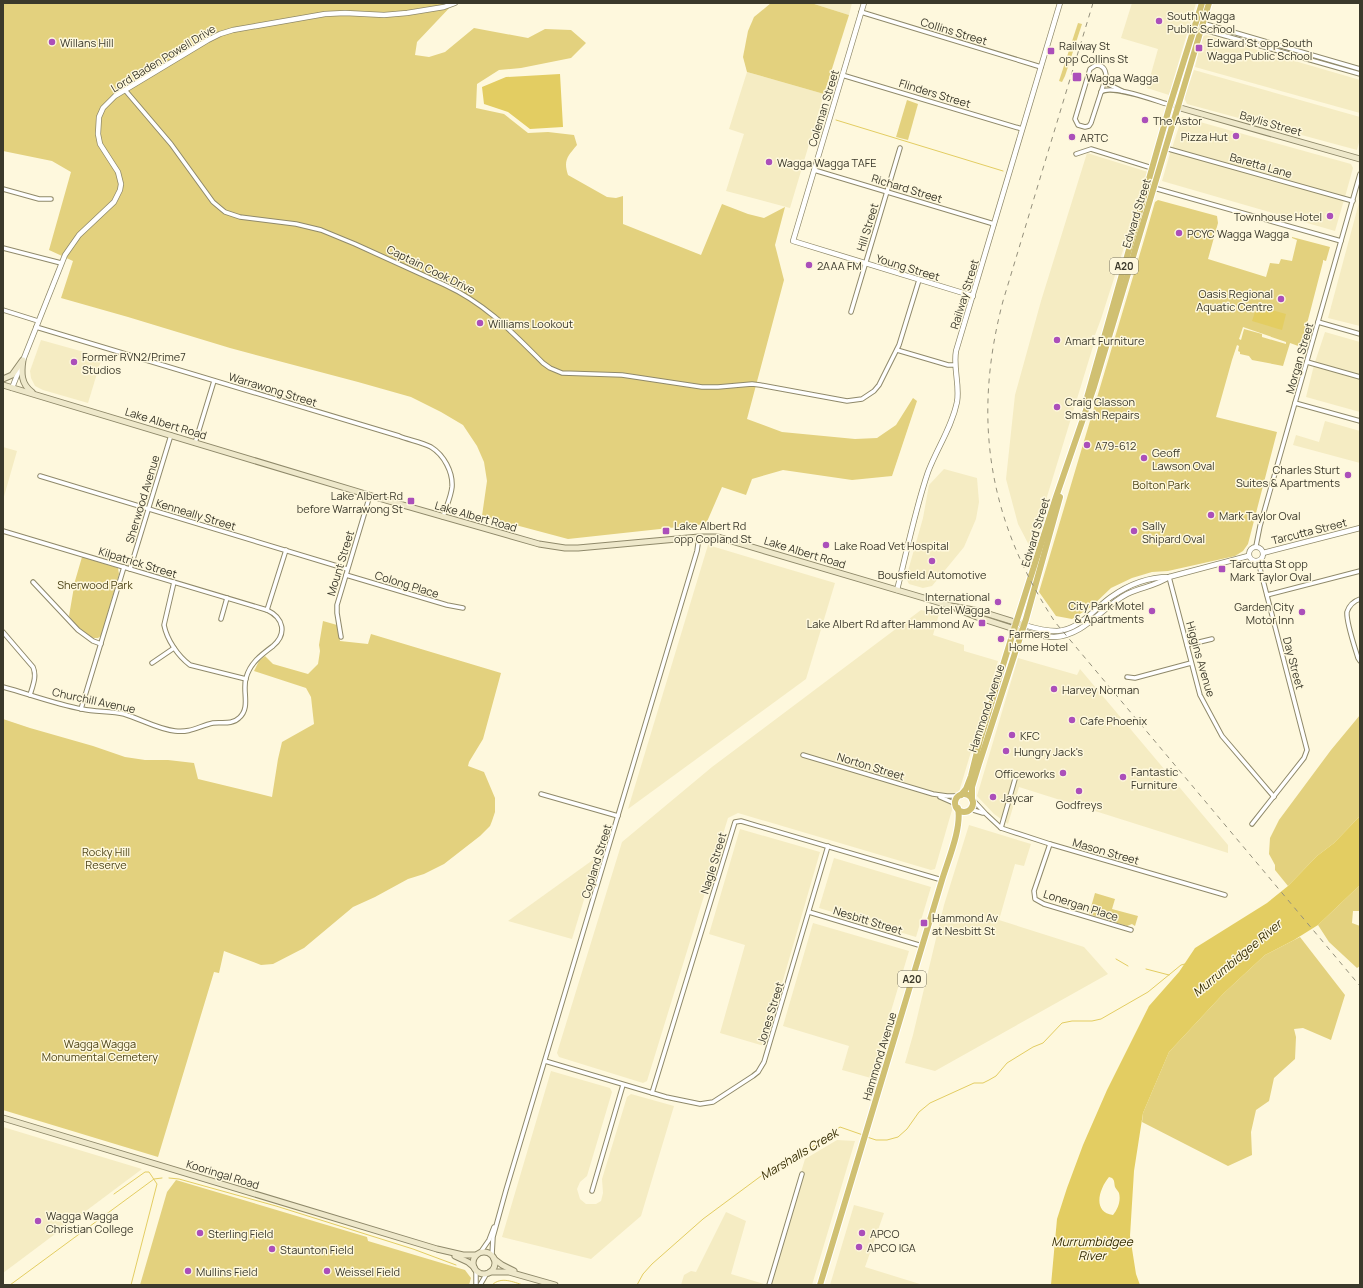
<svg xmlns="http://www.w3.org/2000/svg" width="1363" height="1288" viewBox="0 0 1363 1288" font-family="Manrope,sans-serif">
<rect width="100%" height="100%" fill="#fef8dd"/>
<g fill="#f5ecc3">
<path d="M811 3H852L849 15Z"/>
<path d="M1132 3H1196L1169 95 1147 88 1158 49 1121 38Z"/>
<path d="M1206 35 1360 80V113L1195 67 1202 37Z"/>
<path d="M1194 70 1360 117V139L1357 150 1187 104 1184 98Z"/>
<path d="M747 72 824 94 790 208 726 191 744 134 729 129Z"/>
<path d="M1182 117 1351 164 1353 168 1345 197 1172 148Z"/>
<path d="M1171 150 1344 200 1335 231 1162 181Z"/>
<path d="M1087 153 1148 172 1101 319 1095 335H1092V337L1095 340 1031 549 1018 524 1006 479 1015 395 1041 301Z"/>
<path d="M1360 199V326L1328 318Z"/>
<path d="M1325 332 1360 342V375L1315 362Z"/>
<path d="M41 340 102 357 88 403 43 390 35 386 31 378 30 371Z"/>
<path d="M1314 365 1360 379V412L1306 397Z"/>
<path d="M1325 421 1360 431V463L1293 445 1296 435 1319 442Z"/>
<path d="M3 447 17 451 3 500Z"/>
<path d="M944 469 977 478 979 502 976 519 964 547 932 586 923 588 909 584 906 578 923 518 929 485Z"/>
<path d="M708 545 835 583 806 679 628 809Z"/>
<path d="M921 610 939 614 933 635 964 645V651L998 661 959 792 956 794 952 806V810L935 869 931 870 738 813 728 818 647 1081 643 1083 559 1057 557 1053 622 842 712 767Z"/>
<path d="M1018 658 1077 675 1080 669 1228 845V853L1019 787 1008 824 994 814 977 796Z"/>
<path d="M969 825 1031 844 1024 866 1015 864 999 920 1084 947 1108 974 935 1071 905 1063 913 1035 944 905Z"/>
<path d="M740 829 820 852 764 1046 720 1033 745 945 709 934Z"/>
<path d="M597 857 572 939 508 921Z"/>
<path d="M834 858 931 887 916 937 819 908Z"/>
<path d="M813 923 909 951 871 1078 842 1070 849 1046 783 1026Z"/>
<path d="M551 1071 610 1088 612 1092 587 1176 580 1182 577 1189 580 1199 586 1204H596L601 1201 603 1193 602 1179 627 1097 631 1094 674 1106 641 1216 591 1259 502 1237Z"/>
<path d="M3 1127 142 1169 3 1273Z"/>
<path d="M837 1140 855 1141 812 1285H681L684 1275 691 1271 696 1272 726 1212 746 1221 731 1274 767 1285 805 1159Z"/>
<path d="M854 1205 884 1213 865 1267 923 1285H830Z"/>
</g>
<g fill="#e3d17e" fill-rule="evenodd">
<path d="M3 3H454L417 42 415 55 429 57 445 52 474 28 528 38 545 29 571 30 586 43 571 58 521 68 499 70 477 84 476 108 504 114 528 133 548 132 574 135 577 145C568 156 563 160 568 175L607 197 616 198 623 196V224L701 255 722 204 748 214 764 218 785 207 775 245 784 280 747 419 782 432 855 439 877 438 896 425 913 398 917 401 892 476 852 480 783 470 752 479 746 495 722 487 706 524 568 539 482 516 487 481 484 462 477 446 463 425 441 412 411 397 358 382 230 348 128 317 61 298 73 261 49 250 71 172 52 161 3 151Z"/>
<path d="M771 3H811L849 15 824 94 747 72 743 57 748 31 754 17Z"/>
<path d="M1078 23 1082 24 1065 76 1062 82 1059 81Z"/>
<path d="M907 100 918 104 908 140 896 137Z"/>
<path d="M1158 200 1217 216 1218 223 1208 259 1266 277 1270 263 1279 264 1281 259 1292 261 1297 240 1292 238V237L1330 247 1326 261 1323 260V262L1301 347 1290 343 1283 366 1252 360 1249 356 1240 354V352L1238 351 1239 346 1237 345 1232 360 1216 417 1277 432 1248 544 1243 551 1235 556 1168 571 1152 572 1132 578 1111 588 1091 607 1072 619 1056 616 1039 592 1144 240 1155 202ZM1243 327 1286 342V344L1262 337V334L1244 329 1241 340 1239 339Z"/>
<path d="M82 557 115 567 118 568 119 574 101 636 98 638C85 639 76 625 69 616L75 581Z"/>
<path d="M323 621 337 625 340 641 368 644 371 634 501 673 483 739 469 762 468 766 484 772 495 798V812L492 821 490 826 480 836 444 864 424 874 408 879 375 897 353 907 304 948 273 964 261 965 224 951 219 973 214 972 158 1157 3 1110V719L30 728 93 746 125 757 145 760H168L194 763 198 779 272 797 278 759 282 742 314 724 311 697 306 688 254 671 259 661 265 656 273 664 308 674 318 664 320 651 319 645Z"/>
<path d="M1360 715V816L1334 843 1317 856 1288 886 1275 870V865L1269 854 1270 838 1279 820 1331 750Z"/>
<path d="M1360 885V911H1353L1352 923 1360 926V966L1357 968 1329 942 1318 925Z"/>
<path d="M1095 893 1115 899 1112 909 1138 916 1135 926 1132 924 1127 926 1089 914Z"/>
<path d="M1300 937 1345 995 1331 1040 1303 1028 1294 1029 1296 1037 1295 1059 1274 1078 1269 1101 1256 1110 1251 1132 1252 1155 1228 1166 1142 1122 1143 1113 1169 1052 1224 993 1265 955Z"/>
<path d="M176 1180 367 1237 368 1241 465 1270 471 1278 469 1285H140L167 1192Z"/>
</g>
<g fill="#e3cd62" fill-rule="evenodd">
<path d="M560 74 563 127 530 129 508 112 484 104 482 87 506 77Z"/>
<path d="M1257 306 1286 314 1282 330 1252 321Z"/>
<path d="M1360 816V885L1318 925 1294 940 1265 955 1224 993 1169 1052 1143 1113 1134 1171 1130 1236 1136 1274 1140 1285H1051L1057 1219 1067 1188 1083 1145 1107 1090 1149 1006 1179 972 1195 948 1267 903 1288 886 1317 856 1334 843ZM1109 1177 1112 1178C1115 1181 1114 1183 1115 1187 1116 1189 1118 1191 1119 1193 1121 1201 1118 1209 1113 1215 1092 1212 1099 1189 1109 1177Z"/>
</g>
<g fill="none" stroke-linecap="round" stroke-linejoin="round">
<g stroke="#e3cd62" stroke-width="1">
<path d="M836 120 1003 171"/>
<path d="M1116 959 1128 966"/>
<path d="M1146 969 1169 975"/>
<path d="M867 1137 876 1140H887L898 1137 907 1129 919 1112 930 1103 974 1083H983L989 1080 996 1076 1007 1063 1033 1047 1043 1043 1062 1023 1072 1021H1092L1101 1019 1148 992 1181 965 1185 964"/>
<path d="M169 1178 179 1179 276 1206 413 1249 456 1265"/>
<path d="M114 1194 145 1172H149L157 1184 131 1285"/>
<path d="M10 1285 154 1179 162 1178"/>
<path d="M492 1285C501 1276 513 1282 523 1285"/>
<path d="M637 1285 643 1274 652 1264 703 1219 761 1176 817 1144 840 1127 863 1135"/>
</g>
<defs>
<g id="minor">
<path d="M861 12 1041 67"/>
<path d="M1202 23 1360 69"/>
<path d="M1201 29 1360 74"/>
<path d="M1096 65C1103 65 1106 70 1106 77L1091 123 1089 126 1085 127 1078 125 1075 119 1090 69Z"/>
<path d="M842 75 1022 129"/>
<path d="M1105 80 1108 84 1122 91"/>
<path d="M125 90 171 144 213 202 225 212 240 217 296 224 321 230 355 244 445 285C486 304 512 332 543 363L550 368 562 373 622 375 702 387H718L752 384 760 385 847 401 862 399 874 391 879 385 899 345 919 280"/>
<path d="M1101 92C1112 84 1156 101 1170 105"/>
<path d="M1165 148 1353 201"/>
<path d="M1076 154 1091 149 1152 168"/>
<path d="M814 170 994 224"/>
<path d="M1154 188 1341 241"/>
<path d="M3 189 39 199H51"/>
<path d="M3 248 61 263"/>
<path d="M3 310 38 321"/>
<path d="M851 312 900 148"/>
<path d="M1318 322 1360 334"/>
<path d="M36 327 399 436C409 440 421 442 431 447 444 455 453 472 452 487 451 497 446 507 443 517"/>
<path d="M897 350 948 365H955"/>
<path d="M1307 362 1360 377"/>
<path d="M1295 403 1360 421"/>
<path d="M195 443 214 381"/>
<path d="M40 476 347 569"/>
<path d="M3 531 267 610C284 618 287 634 273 646 261 655 250 663 246 678 242 691 251 708 239 718 232 725 222 722 213 723 199 726 191 733 175 731 157 729 141 719 124 714 110 711 95 712 82 709 55 704 29 694 3 687"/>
<path d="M1256 546 1260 526 1360 174"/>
<path d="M130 569 171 435"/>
<path d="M346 575 447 605 463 608"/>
<path d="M1169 577 1200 695 1222 736 1274 797"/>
<path d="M33 582 78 630 93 641 101 644"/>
<path d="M174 582 164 625C167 640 178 656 190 665L246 679"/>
<path d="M1267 595 1360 571"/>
<path d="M1360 599C1354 601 1349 606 1347 612 1346 622 1355 648 1358 658L1360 661"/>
<path d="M267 610 286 550"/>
<path d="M221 619 227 598"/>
<path d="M3 632 33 667C37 676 33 685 30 695"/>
<path d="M341 637 337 613V605L370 495"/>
<path d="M1187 645 1212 639"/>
<path d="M152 663 174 648"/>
<path d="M1127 677 1135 678 1191 663"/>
<path d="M81 709 124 567"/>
<path d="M803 755 933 794 947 796H958"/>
<path d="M541 794 618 816"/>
<path d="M940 797 956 804"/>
<path d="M973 800 986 814 1001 828 1050 844 1225 895"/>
<path d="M970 809 983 813"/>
<path d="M1252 824 1304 758 1307 750 1258 561"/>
<path d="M1001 828 1015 779"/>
<path d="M1050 844 1034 891 1035 899 1044 904 1131 930"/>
<path d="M809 912 922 946"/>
<path d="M545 1061 666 1097 700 1104 713 1102 753 1076 758 1072 764 1062 828 846"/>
<path d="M652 1093 735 822 741 821 942 880"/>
<path d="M592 1191 623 1085"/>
<path d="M480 1253 489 1240 494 1227"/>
<path d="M492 1255 493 1237 506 1190 697 551 699 537"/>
<path d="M476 1285V1270"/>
<path d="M480 1285 487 1273"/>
<path d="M769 1285 802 1174"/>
</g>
<g id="tertiary">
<path d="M864 3 793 241 973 296"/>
<path d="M12 388 65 255 79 235 114 202 120 190 121 184 118 172 100 144 98 134 99 117 103 108 115 96 208 40 220 34 233 30 325 14 345 13 384 15 407 13 444 7 455 3"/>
<circle cx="1256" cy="554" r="7"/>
<path d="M1263 553 1360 528"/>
<path d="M897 590C907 551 915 510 928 472 937 448 952 427 957 402 960 385 953 368 956 351L1060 3"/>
<path d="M1024 625C1034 628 1046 631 1057 631 1079 630 1094 609 1111 597 1128 585 1149 577 1169 577L1248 556"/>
<path d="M1021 631C1032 634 1043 637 1054 637 1084 636 1102 607 1127 594 1141 587 1156 586 1169 577"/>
</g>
<g id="secondary">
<path d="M1177 107 1360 159"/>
<path d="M23 360C21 373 21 384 32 392"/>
<path d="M3 379 12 375 22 361"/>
<path d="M3 385 382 499 539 544 565 548H578L699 537H718L951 606 979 611 1024 625"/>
<path d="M957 609 977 617 1021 631"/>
<path d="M3 1118 437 1249 463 1255H476"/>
<circle cx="484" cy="1263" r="11"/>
<path d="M455 1256 468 1262 474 1267"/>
<path d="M494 1259 502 1265 514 1271"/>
<path d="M490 1272H509L555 1285"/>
</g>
<g id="trunk">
<path d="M1086 401 1170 105 1202 3"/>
<circle cx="964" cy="803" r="9"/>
<path d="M961 795 966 789 971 776 980 740 1016 623 1056 497 1094 387 1209 3"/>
<path d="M972 799V787L979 764 1026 619 1060 497"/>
<path d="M820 1285 942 880C948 860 962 828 958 808"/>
</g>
</defs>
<use href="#minor" stroke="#8f896a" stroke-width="5.5"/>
<use href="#tertiary" stroke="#8f896a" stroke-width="6"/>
<use href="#secondary" stroke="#8f896a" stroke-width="7"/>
<use href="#trunk" stroke="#fff" stroke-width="8"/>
<use href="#minor" stroke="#fff" stroke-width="3.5"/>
<use href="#tertiary" stroke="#fff" stroke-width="4.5"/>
<use href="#secondary" stroke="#eee8ca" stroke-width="5"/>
<use href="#trunk" stroke="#d0c072" stroke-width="6"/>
<path stroke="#94907c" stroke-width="1" stroke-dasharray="5 5" stroke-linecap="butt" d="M1093 3 1003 301C972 419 988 520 1055 622L1360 986"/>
</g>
<g fill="#ab4fba" stroke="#fef8dd" stroke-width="1.5">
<circle cx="1159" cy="21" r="4"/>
<circle cx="52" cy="42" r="4"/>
<rect x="1195" y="44" width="8" height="8" rx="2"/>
<rect x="1047" y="47" width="8" height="8" rx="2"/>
<rect x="1072" y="72" width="10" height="10" rx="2"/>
<circle cx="1145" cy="120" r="4"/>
<circle cx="1236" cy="136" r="4"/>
<circle cx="1072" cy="137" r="4"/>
<circle cx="769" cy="162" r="4"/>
<circle cx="1330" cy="216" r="4"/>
<circle cx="1179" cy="233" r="4"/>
<circle cx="809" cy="265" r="4"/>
<circle cx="1281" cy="299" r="4"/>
<circle cx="480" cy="323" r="4"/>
<circle cx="1057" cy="340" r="4"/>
<circle cx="74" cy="362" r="4"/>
<circle cx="1057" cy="407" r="4"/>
<circle cx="1087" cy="445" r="4"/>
<circle cx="1144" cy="458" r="4"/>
<circle cx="1348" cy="475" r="4"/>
<rect x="407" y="497" width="8" height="8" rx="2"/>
<circle cx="1211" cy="515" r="4"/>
<rect x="662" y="527" width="8" height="8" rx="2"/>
<circle cx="1134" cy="531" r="4"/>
<circle cx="826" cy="545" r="4"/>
<circle cx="932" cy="561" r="4"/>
<rect x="1218" y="565" width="8" height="8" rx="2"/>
<circle cx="998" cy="602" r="4"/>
<circle cx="1152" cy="611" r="4"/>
<circle cx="1302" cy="612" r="4"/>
<rect x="978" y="619" width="8" height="8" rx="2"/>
<circle cx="1001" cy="639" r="4"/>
<circle cx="1054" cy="689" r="4"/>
<circle cx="1072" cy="720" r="4"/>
<circle cx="1012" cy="735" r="4"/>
<circle cx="1006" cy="751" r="4"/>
<circle cx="1063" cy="773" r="4"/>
<circle cx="1123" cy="777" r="4"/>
<circle cx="1079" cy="791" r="4"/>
<circle cx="993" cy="797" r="4"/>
<rect x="920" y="919" width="8" height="8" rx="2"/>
<circle cx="38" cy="1221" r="4"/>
<circle cx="200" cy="1233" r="4"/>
<circle cx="862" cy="1233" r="4"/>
<circle cx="859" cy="1247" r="4"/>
<circle cx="272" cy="1249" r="4"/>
<circle cx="188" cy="1271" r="4"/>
<circle cx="327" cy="1271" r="4"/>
</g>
<g text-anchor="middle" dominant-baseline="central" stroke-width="3" stroke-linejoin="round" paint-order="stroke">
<g fill="#fef8dd" stroke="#767260" stroke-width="1">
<rect x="1110" y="258" width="28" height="16" rx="3"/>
<rect x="898" y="971" width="28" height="16" rx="3"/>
</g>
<g font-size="10" font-weight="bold" fill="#3b392b">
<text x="1124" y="266">A20</text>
<text x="912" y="979">A20</text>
</g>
<g font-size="11" fill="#3b392b" stroke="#fef8dd" text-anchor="start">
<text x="1167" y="15">South Wagga<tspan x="1167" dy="13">Public School</tspan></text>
<text x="60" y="42">Willans Hill</text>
<text x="1207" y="42">Edward St opp South<tspan x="1207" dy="13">Wagga Public School</tspan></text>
<text x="1059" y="45">Railway St<tspan x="1059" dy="13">opp Collins St</tspan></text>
<text x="1086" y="77">Wagga Wagga</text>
<text x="1153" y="120">The Astor</text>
<text x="1228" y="136" text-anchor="end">Pizza Hut</text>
<text x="1080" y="137">ARTC</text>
<text x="777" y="162">Wagga Wagga TAFE</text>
<text x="1322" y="216" text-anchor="end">Townhouse Hotel</text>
<text x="1187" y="233">PCYC Wagga Wagga</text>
<text x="817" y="265">2AAA FM</text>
<text x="1273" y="293" text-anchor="end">Oasis Regional<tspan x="1273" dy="13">Aquatic Centre</tspan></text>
<text x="488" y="323">Williams Lookout</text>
<text x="1065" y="340">Amart Furniture</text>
<text x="82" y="356">Former RVN2/Prime7<tspan x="82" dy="13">Studios</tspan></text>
<text x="1065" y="401">Craig Glasson<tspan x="1065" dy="13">Smash Repairs</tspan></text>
<text x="1095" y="445">A79-612</text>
<text x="1152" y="452">Geoff<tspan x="1152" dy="13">Lawson Oval</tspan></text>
<text x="1340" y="469" text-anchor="end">Charles Sturt<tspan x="1340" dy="13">Suites &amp; Apartments</tspan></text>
<text x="403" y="495" text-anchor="end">Lake Albert Rd<tspan x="403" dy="13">before Warrawong St</tspan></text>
<text x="1219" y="515">Mark Taylor Oval</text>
<text x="674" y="525">Lake Albert Rd<tspan x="674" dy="13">opp Copland St</tspan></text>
<text x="1142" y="525">Sally<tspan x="1142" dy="13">Shipard Oval</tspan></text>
<text x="834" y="545">Lake Road Vet Hospital</text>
<text x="1230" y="563">Tarcutta St opp<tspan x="1230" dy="13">Mark Taylor Oval</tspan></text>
<text x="932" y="574" text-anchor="middle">Bousfield Automotive</text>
<text x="990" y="596" text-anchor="end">International<tspan x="990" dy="13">Hotel Wagga</tspan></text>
<text x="1144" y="605" text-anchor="end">City Park Motel<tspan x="1144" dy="13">&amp; Apartments</tspan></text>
<text x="1294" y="606" text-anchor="end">Garden City<tspan x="1294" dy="13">Motor Inn</tspan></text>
<text x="974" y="623" text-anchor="end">Lake Albert Rd after Hammond Av</text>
<text x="1009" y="633">Farmers<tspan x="1009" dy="13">Home Hotel</tspan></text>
<text x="1062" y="689">Harvey Norman</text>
<text x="1080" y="720">Cafe Phoenix</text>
<text x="1020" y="735">KFC</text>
<text x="1014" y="751">Hungry Jack's</text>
<text x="1131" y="771">Fantastic<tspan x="1131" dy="13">Furniture</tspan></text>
<text x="1055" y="773" text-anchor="end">Officeworks</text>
<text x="1001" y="797">Jaycar</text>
<text x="1079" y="804" text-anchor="middle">Godfreys</text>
<text x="932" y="917">Hammond Av<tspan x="932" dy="13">at Nesbitt St</tspan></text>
<text x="46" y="1215">Wagga Wagga<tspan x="46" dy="13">Christian College</tspan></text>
<text x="208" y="1233">Sterling Field</text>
<text x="870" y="1233">APCO</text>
<text x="867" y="1247">APCO IGA</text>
<text x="280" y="1249">Staunton Field</text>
<text x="196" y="1271">Mullins Field</text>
<text x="335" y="1271">Weissel Field</text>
</g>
<g font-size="11" fill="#3b392b" stroke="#fef8dd">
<text transform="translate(954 31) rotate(17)">Collins Street</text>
<text transform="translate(163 58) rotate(-31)">Lord Baden Powell Drive</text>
<text transform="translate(935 93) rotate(17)">Flinders Street</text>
<text transform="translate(823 108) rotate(-73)">Coleman Street</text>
<text transform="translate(1271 123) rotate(16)">Baylis Street</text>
<text transform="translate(1261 165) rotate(16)">Baretta Lane</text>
<text transform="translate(907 188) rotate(17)">Richard Street</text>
<text transform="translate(1136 213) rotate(-73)">Edward Street</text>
<text transform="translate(867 227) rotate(-73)">Hill Street</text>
<text transform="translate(908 267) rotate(17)">Young Street</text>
<text transform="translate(431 269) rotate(26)">Captain Cook Drive</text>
<text transform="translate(964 294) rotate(-73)">Railway Street</text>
<text transform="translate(1299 358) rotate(-74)">Morgan Street</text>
<text transform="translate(273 389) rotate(17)">Warrawong Street</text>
<text transform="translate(166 423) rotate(17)">Lake Albert Road</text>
<text transform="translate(142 499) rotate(-73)">Sherwood Avenue</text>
<text transform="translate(196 514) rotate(17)">Kenneally Street</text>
<text transform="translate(476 516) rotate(16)">Lake Albert Road</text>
<text transform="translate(1309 531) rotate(-14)">Tarcutta Street</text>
<text transform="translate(1035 532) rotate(-73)">Edward Street</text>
<text transform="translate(805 552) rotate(17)">Lake Albert Road</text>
<text transform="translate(138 562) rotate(17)">Kilpatrick Street</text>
<text transform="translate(340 563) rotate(-73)">Mount Street</text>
<text transform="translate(407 584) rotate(17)">Colong Place</text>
<text transform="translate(1201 659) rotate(74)">Higgins Avenue</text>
<text transform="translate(1294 663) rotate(75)">Day Street</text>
<text transform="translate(94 700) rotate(12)">Churchill Avenue</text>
<text transform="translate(986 708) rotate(-72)">Hammond Avenue</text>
<text transform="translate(871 766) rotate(17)">Norton Street</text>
<text transform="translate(1106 851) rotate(16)">Mason Street</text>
<text transform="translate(596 861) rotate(-73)">Copland Street</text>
<text transform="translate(713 863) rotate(-73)">Nagle Street</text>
<text transform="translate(1081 905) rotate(18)">Lonergan Place</text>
<text transform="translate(868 920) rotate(17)">Nesbitt Street</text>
<text transform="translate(770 1013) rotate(-73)">Jones Street</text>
<text transform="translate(879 1056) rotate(-73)">Hammond Avenue</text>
<text transform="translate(223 1174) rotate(17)">Kooringal Road</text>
</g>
<g font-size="11" fill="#4e4518" stroke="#fef8dd">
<text x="1161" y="484">Bolton Park</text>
<text x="95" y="584">Sherwood Park</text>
<text x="106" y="851">Rocky Hill<tspan x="106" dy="13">Reserve</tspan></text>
<text x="100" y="1043">Wagga Wagga<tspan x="100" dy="13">Monumental Cemetery</tspan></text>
</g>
<g font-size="12" font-style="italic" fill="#352c00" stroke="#fef8dd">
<text transform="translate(1237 958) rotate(-40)">Murrumbidgee River</text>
<text transform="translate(799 1154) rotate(-31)">Marshalls Creek</text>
<text x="1092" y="1241">Murrumbidgee<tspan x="1092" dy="14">River</tspan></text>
</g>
</g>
<rect width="1363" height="1288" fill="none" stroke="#3b392b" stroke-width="8"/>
</svg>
